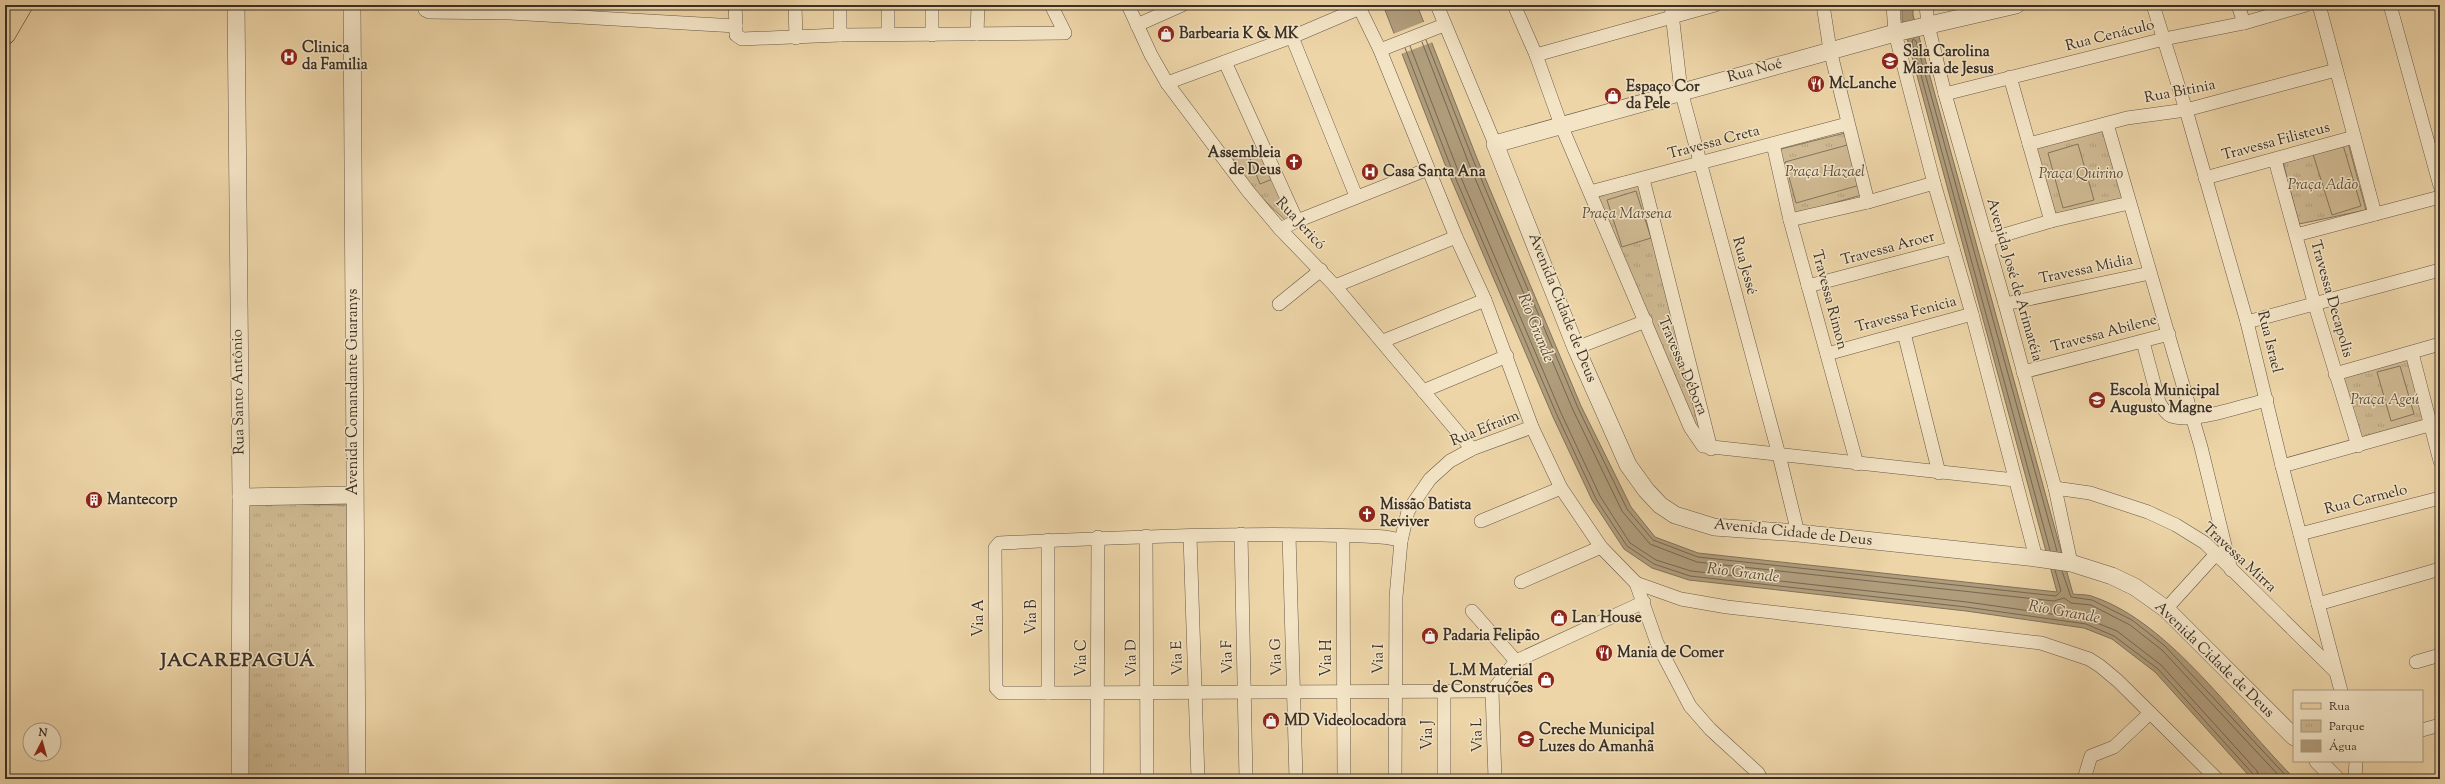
<svg xmlns="http://www.w3.org/2000/svg" width="2445" height="784" viewBox="0 0 2445 784" font-family="'Sorts Mill Goudy',serif">
<defs>
<pattern id="park-tufts" width="24" height="20" patternUnits="userSpaceOnUse"><rect width="24" height="20" fill="#cfb992"/><path d="M3 7l-1-3M5 7V3M7 7l1-3M15 17l-1-3M17 17v-4M19 17l1-3" fill="none" stroke="#b29f7e"/></pattern>
</defs>
<rect width="100%" height="100%" fill="#edd5a8"/>
<filter id="stains"><feTurbulence type="fractalNoise" baseFrequency=".005" numOctaves="4"/><feColorMatrix values="0 0 0 0 .2 0 0 0 0 .09 0 0 0 0 .02 0 0 0 .5 -.17"/></filter>
<radialGradient id="worn" r=".72"><stop offset=".6" stop-color="#630" stop-opacity="0"/><stop offset="1" stop-color="#630" stop-opacity=".3"/></radialGradient>
<g fill="url(#park-tufts)" stroke="#84745c">
<path d="M2106 127 2126 203 2057 219 2035 145Z"/>
<path d="M1849 132 1865 194 1795 214 1777 150Z"/>
<path d="M2348 143 2366 210 2299 224 2283 162Z"/>
<path d="M1264 144 1279 184 1289 224 1258 194 1230 161Z"/>
<path d="M1642 184 1717 452 1704 451 1595 196Z"/>
<path d="M2408 358 2424 423 2361 439 2343 375Z"/>
<path d="M247 504 350 505 355 779H243Z"/>
</g>
<g fill="#cfb992" stroke="#84745c">
<path d="M1851 144 1860 185 1796 203 1785 162Z"/>
<path d="M2078 144 2094 200 2063 208 2048 153Z"/>
<path d="M2343 145 2361 206 2332 215 2313 154Z"/>
<path d="M1263 150 1275 178 1260 184 1249 156Z"/>
<path d="M1636 191 1651 238 1622 247 1607 200Z"/>
<path d="M2400 366 2414 414 2391 421 2377 372Z"/>
</g>
<path fill="#b09d7c" stroke="#81715a" d="M1383 5H1417L1478 161 1581 406 1631 507 1655 537 1698 553 2057 592 1902 20V5H1913V15L2073 594C2079 595 2088 594 2094 597 2171 623 2238 723 2295 779H2252L2155 672 2112 639 2084 628 1966 611 1689 580 1652 568 1624 549 1592 500 1553 417 1448 172Z"/>
<path fill="#edd5a8" d="M1426 21 1433 42 1401 54 1393 34Z"/>
<g fill="none" stroke-linecap="round" stroke-linejoin="round">
<g stroke="#756652" stroke-width="1">
<path d="M1426 40 1474 162 1578 408 1627 509 1653 540 1698 557 2056 596 2061 591 2055 570"/>
<path d="M1422 42 1469 164 1573 410 1622 511 1650 544 1697 562 2054 601 2064 598 2071 603 2091 605 2130 625 2162 650 2282 779"/>
<path d="M1410 46 1457 168 1561 413 1600 496 1630 543 1656 560 1691 571 1967 602 2087 619 2117 631 2161 665 2257 771 2260 779"/>
<path d="M1405 48 1452 170 1557 415 1596 499 1627 546 1654 564 1690 576 1966 607 2086 624 2114 636 2158 669 2254 775 2255 779"/>
<path d="M2050 550 1912 42 1913 39 1916 41 2057 551"/>
<path d="M2062 571 2071 597 2092 600 2132 620 2165 646 2289 779"/>
</g>
<defs>
<g id="minor">
<path d="M424 5 425 10 429 12 510 13 736 26V35L742 39 840 35 1065 33 1051 5"/>
<path d="M735 5 736 26"/>
<path d="M795 5 796 38"/>
<path d="M888 5V34"/>
<path d="M932 5V35"/>
<path d="M1128 5 1151 55 1167 83 1248 191 1280 229 1335 286 1472 449"/>
<path d="M1358 5 1380 50 1456 237 1485 300 1532 427 1561 488 1601 547 1636 583 1657 643 1690 706 1710 729 1758 773 1761 779"/>
<path d="M1437 5 1495 144"/>
<path d="M1514 5 1536 55 1561 125 1690 427 1703 446 2015 480"/>
<path d="M1671 5 1681 91 1779 455 1798 533"/>
<path d="M1823 5 1830 50 1868 202"/>
<path d="M1893 5 1895 33 1934 183 1972 314 2036 558"/>
<path d="M1926 5 1928 25 1945 94 2005 304 2055 488 2071 563"/>
<path d="M2153 5 2186 110 2247 322 2282 466 2341 691"/>
<path d="M2238 5 2244 23"/>
<path d="M2319 5 2375 214"/>
<path d="M2390 5 2440 186"/>
<path d="M1137 25 1182 5"/>
<path d="M977 34 978 5"/>
<path d="M840 35V5"/>
<path d="M1292 37 1356 196"/>
<path d="M1380 50 1444 25"/>
<path d="M1536 55 1715 5"/>
<path d="M1225 62 1297 221 1280 229"/>
<path d="M2010 77 2051 221"/>
<path d="M1167 83 1292 37 1360 8"/>
<path d="M1945 94 2164 39 2244 23 2306 5"/>
<path d="M2107 124 2201 447 2231 570"/>
<path d="M1773 144 1790 220 1857 464"/>
<path d="M2029 144 2127 118 2186 110 2336 70"/>
<path d="M2275 160 2314 302 2358 446"/>
<path d="M2205 178 2354 137"/>
<path d="M1643 179 1711 449"/>
<path d="M1590 192 1847 124"/>
<path d="M1790 220 1868 202 1934 183"/>
<path d="M1297 221 1428 169"/>
<path d="M2296 235 2440 197"/>
<path d="M1987 240 2051 221 2129 203"/>
<path d="M1335 286 1456 237"/>
<path d="M1808 286 1953 248"/>
<path d="M1279 304 1321 270"/>
<path d="M2005 304 2150 273"/>
<path d="M2247 322 2440 270"/>
<path d="M1904 333 1939 473"/>
<path d="M1383 341 1485 300"/>
<path d="M2143 342 2159 402C2162 407 2165 413 2171 416 2193 424 2244 405 2267 400"/>
<path d="M1576 348 1646 321"/>
<path d="M2412 353 2440 461"/>
<path d="M1827 354 1972 314"/>
<path d="M2023 372 2169 334"/>
<path d="M2335 374 2440 344"/>
<path d="M1423 391 1507 356"/>
<path d="M2282 466 2429 425"/>
<path d="M2055 488 2090 493 2148 512 2176 525 2205 543 2335 671"/>
<path d="M1481 521 1561 488"/>
<path d="M1241 534 1246 779"/>
<path d="M2300 534 2440 498"/>
<path d="M1289 535 1296 779"/>
<path d="M1146 536 1147 779"/>
<path d="M1190 536 1198 779"/>
<path d="M1343 536 1344 779"/>
<path d="M1401 541C1387 534 1341 536 1323 535 1215 533 1107 538 999 543L995 548 996 688 1001 693H1048L1492 691 1516 661 1644 602"/>
<path d="M1521 582 1601 547"/>
<path d="M1636 583 1681 599 1727 607 2041 643 2089 659 2100 666 2118 681 2217 779"/>
<path d="M2318 604 2440 569"/>
<path d="M2166 609 2216 554"/>
<path d="M1472 611 1516 661"/>
<path d="M2416 662 2440 655"/>
<path d="M1492 691 1495 779"/>
<path d="M1048 693V540"/>
<path d="M2422 730 2440 725"/>
<path d="M1097 779 1098 537"/>
<path d="M1395 779 1396 597 1401 541 1408 511 1430 479 1450 461 1472 449 1532 427"/>
<path d="M1444 779V692"/>
<path d="M2084 779 2091 756 2114 747 2150 713"/>
<path d="M2355 779 2356 761"/>
</g>
<g id="tertiary">
<path d="M236 5 241 497 240 779"/>
<path d="M352 5 357 779"/>
<path d="M2016 5 1895 33 1495 144 1576 348 1628 465 1646 490 1660 505 1675 515 1714 527 1798 533 2036 558 2071 563 2112 576 2135 587 2166 609 2294 737"/>
<path d="M241 497 353 495"/>
<path d="M2318 761 2336 779"/>
</g>
<path id="primary" d="M5 34 22 5"/>
</defs>
<use href="#minor" stroke="#675947" stroke-width="14"/>
<use href="#tertiary" stroke="#675947" stroke-width="18"/>
<use href="#primary" stroke="#3a3027" stroke-width="22"/>
<use href="#minor" stroke="#f3e4c6" stroke-width="13"/>
<use href="#tertiary" stroke="#f3e4c6" stroke-width="17"/>
<use href="#primary" stroke="#edd5a8" stroke-width="21"/>
</g>
<defs>
<symbol id="shop-disc" viewBox="-11 -11 22 22"><circle r="9.5" fill="#8f2418" stroke="#f3e4c6"/><path d="M-5-2.5h2.3a2.7 3.5 0 0 1 5.4 0H5L5.5 6h-11ZM-1.5-2.5h3a1.5 2.3 0 0 0-3 0Z" fill="#fff"/></symbol>
<symbol id="hospital-disc" viewBox="-11 -11 22 22"><circle r="9.5" fill="#8f2418" stroke="#f3e4c6"/><path d="M-5-5h3v3.5h4V-5h3V5h-3V1.5h-4V5h-3Z" fill="#fff"/></symbol>
<symbol id="school-disc" viewBox="-11 -11 22 22"><circle r="9.5" fill="#8f2418" stroke="#f3e4c6"/><path d="M0-5L7-2L0 1L-7-2ZM-4 1L0 2.5L4 1V4Q0 6-4 4Z" fill="#fff"/></symbol>
<symbol id="restaurant-disc" viewBox="-11 -11 22 22"><circle r="9.5" fill="#8f2418" stroke="#f3e4c6"/><path d="M-5-6h1v4h1v-4h1v4h1v-4h1v5L-1.5 .5V6h-2V.5L-5-1ZM5-6V6H3V1.5H1.5Q1.5-4 5-6Z" fill="#fff"/></symbol>
<symbol id="church-disc" viewBox="-11 -11 22 22"><circle r="9.5" fill="#8f2418" stroke="#f3e4c6"/><path d="M-1.2-6h2.4v3.5h3.3v2.4h-3.3V6h-2.4V-.1h-3.3v-2.4h3.3Z" fill="#fff"/></symbol>
<symbol id="building-disc" viewBox="-11 -11 22 22"><circle r="9.5" fill="#8f2418" stroke="#f3e4c6"/><path d="M-4-6H4V6H1V3H-1V6H-4ZM-2.5-4.3h1.7v1.8h-1.7ZM.8-4.3h1.7v1.8H.8ZM-2.5-1h1.7V.8h-1.7ZM.8-1h1.7V.8H.8Z" fill="#fff"/></symbol>
</defs>
<g fill-rule="evenodd">
<use href="#shop-disc" x="1156" y="24" width="20" height="20"/>
<use href="#hospital-disc" x="279" y="47" width="20" height="20"/>
<use href="#school-disc" x="1880" y="51" width="20" height="20"/>
<use href="#restaurant-disc" x="1806" y="74" width="20" height="20"/>
<use href="#shop-disc" x="1603" y="86" width="20" height="20"/>
<use href="#church-disc" x="1284" y="152" width="20" height="20"/>
<use href="#hospital-disc" x="1360" y="162" width="20" height="20"/>
<use href="#school-disc" x="2087" y="390" width="20" height="20"/>
<use href="#building-disc" x="84" y="490" width="20" height="20"/>
<use href="#church-disc" x="1357" y="504" width="20" height="20"/>
<use href="#shop-disc" x="1549" y="608" width="20" height="20"/>
<use href="#shop-disc" x="1420" y="626" width="20" height="20"/>
<use href="#restaurant-disc" x="1594" y="643" width="20" height="20"/>
<use href="#shop-disc" x="1536" y="670" width="20" height="20"/>
<use href="#shop-disc" x="1261" y="711" width="20" height="20"/>
<use href="#school-disc" x="1516" y="729" width="20" height="20"/>
</g>
<g text-anchor="middle" dominant-baseline="central" stroke-width="3" stroke-linejoin="round" paint-order="stroke">
<g font-size="15" font-weight="bold" fill="#3a3027" stroke="#f3e4c6" text-anchor="start">
<text x="1179" y="34">Barbearia K &amp; MK</text>
<text x="302" y="48">Clinica<tspan x="302" dy="17">da Familia</tspan></text>
<text x="1903" y="52">Sala Carolina<tspan x="1903" dy="17">Maria de Jesus</tspan></text>
<text x="1829" y="84">McLanche</text>
<text x="1626" y="87">Espaço Cor<tspan x="1626" dy="17">da Pele</tspan></text>
<text x="1281" y="153" text-anchor="end">Assembleia<tspan x="1281" dy="17">de Deus</tspan></text>
<text x="1383" y="172">Casa Santa Ana</text>
<text x="2110" y="391">Escola Municipal<tspan x="2110" dy="17">Augusto Magne</tspan></text>
<text x="107" y="500">Mantecorp</text>
<text x="1380" y="505">Missão Batista<tspan x="1380" dy="17">Reviver</tspan></text>
<text x="1572" y="618">Lan House</text>
<text x="1443" y="636">Padaria Felipão</text>
<text x="1617" y="653">Mania de Comer</text>
<text x="1533" y="671" text-anchor="end">L.M Material<tspan x="1533" dy="17">de Construções</tspan></text>
<text x="1284" y="721">MD Videolocadora</text>
<text x="1539" y="730">Creche Municipal<tspan x="1539" dy="17">Luzes do Amanhã</tspan></text>
</g>
<g font-size="15" fill="#3a3027" stroke="#f3e4c6">
<text transform="translate(2110 36) rotate(-14)">Rua Cenáculo</text>
<text transform="translate(1755 71) rotate(-15)">Rua Noé</text>
<text transform="translate(2180 92) rotate(-11)">Rua Bitinia</text>
<text transform="translate(2276 142) rotate(-15)">Travessa Filisteus</text>
<text transform="translate(1714 143) rotate(-15)">Travessa Creta</text>
<text transform="translate(1300 224) rotate(47)">Rua Jericó</text>
<text transform="translate(1888 249) rotate(-15)">Travessa Aroer</text>
<text transform="translate(1744 266) rotate(75)">Rua Jessé</text>
<text transform="translate(2086 270) rotate(-12)">Travessa Midia</text>
<text transform="translate(2014 280) rotate(74)">Avenida José de Arimatéia</text>
<text transform="translate(2331 299) rotate(74)">Travessa Decapolis</text>
<text transform="translate(1829 300) rotate(75)">Travessa Rimon</text>
<text transform="translate(1562 308) rotate(68)">Avenida Cidade de Deus</text>
<text transform="translate(1906 315) rotate(-15)">Travessa Fenicia</text>
<text transform="translate(2104 334) rotate(-15)">Travessa Abilene</text>
<text transform="translate(2269 342) rotate(76)">Rua Israel</text>
<text transform="translate(1682 366) rotate(67)">Travessa Débora</text>
<text transform="translate(239 392) rotate(-91)">Rua Santo Antônio</text>
<text transform="translate(353 392) rotate(-90)">Avenida Comandante Guaranys</text>
<text transform="translate(1485 429) rotate(-22)">Rua Efraim</text>
<text transform="translate(2366 500) rotate(-14)">Rua Carmelo</text>
<text transform="translate(1793 533) rotate(6)">Avenida Cidade de Deus</text>
<text transform="translate(2239 558) rotate(43)">Travessa Mirra</text>
<text transform="translate(1032 617) rotate(-90)">Via B</text>
<text transform="translate(979 618) rotate(-90)">Via A</text>
<text transform="translate(1228 657) rotate(-92)">Via F</text>
<text transform="translate(1277 657) rotate(-92)">Via G</text>
<text transform="translate(1082 658) rotate(-90)">Via C</text>
<text transform="translate(1132 658) rotate(-91)">Via D</text>
<text transform="translate(1178 658) rotate(-92)">Via E</text>
<text transform="translate(1327 658) rotate(-90)">Via H</text>
<text transform="translate(1379 659) rotate(-89)">Via I</text>
<text transform="translate(2214 660) rotate(44)">Avenida Cidade de Deus</text>
<text transform="translate(1428 735) rotate(-90)">Via J</text>
<text transform="translate(1478 735) rotate(-91)">Via L</text>
</g>
<g font-size="15" font-style="italic" fill="#584b3c" stroke="#f3e4c6">
<text x="1825" y="172">Praça Hazael</text>
<text x="2081" y="174">Praça Quirino</text>
<text x="2323" y="185">Praça Adão</text>
<text x="1627" y="214">Praça Marsena</text>
<text x="2385" y="400">Praça Ageú</text>
</g>
<g font-size="16" font-style="italic" fill="#584b3c" stroke="#f3e4c6">
<text transform="translate(1535 328) rotate(68)">Rio Grande</text>
<text transform="translate(1743 574) rotate(7)">Rio Grande</text>
<text transform="translate(2064 613) rotate(10)">Rio Grande</text>
</g>
<g font-size="19" font-weight="bold" letter-spacing="1" fill="#3a3027" stroke="#f3e4c6">
<text x="238" y="661">JACAREPAGUÁ</text>
</g>
</g>
<rect width="2445" height="784" fill="none" stroke="#edd5a8" stroke-width="20"/>
<rect x="6" y="6" width="2433" height="772" fill="none" stroke="#3a3027" stroke-width="2"/>
<rect x="10" y="10" width="2425" height="764" fill="none" stroke="#3a3027"/>
<rect x="2293" y="690" width="130" height="72" fill="#f3e4c6" stroke="#a99c86"/>
<rect x="2301" y="703" width="20" height="6" fill="#edd5a8" stroke="#a99c86"/>
<text x="2329" y="710" font-size="12" fill="#3a3027">Rua</text>
<rect x="2301" y="720" width="20" height="12" fill="url(#park-tufts)" stroke="#a99c86"/>
<text x="2329" y="730" font-size="12" fill="#3a3027">Parque</text>
<rect x="2301" y="740" width="20" height="12" fill="#b09d7c" stroke="#a99c86"/>
<text x="2329" y="750" font-size="12" fill="#3a3027">Água</text>
<g transform="translate(42 742) rotate(6)"><circle r="19" fill="#f3e4c6" stroke="#a99c86"/>
<path d="M0-3L7 15L0 10L-7 15Z" fill="#8f2418"/>
<text y="-6" font-size="11" font-weight="bold" text-anchor="middle" fill="#3a3027">N</text>
</g>
<rect width="100%" height="100%" filter="url(#stains)"/>
<rect width="100%" height="100%" fill="url(#worn)"/>
</svg>
